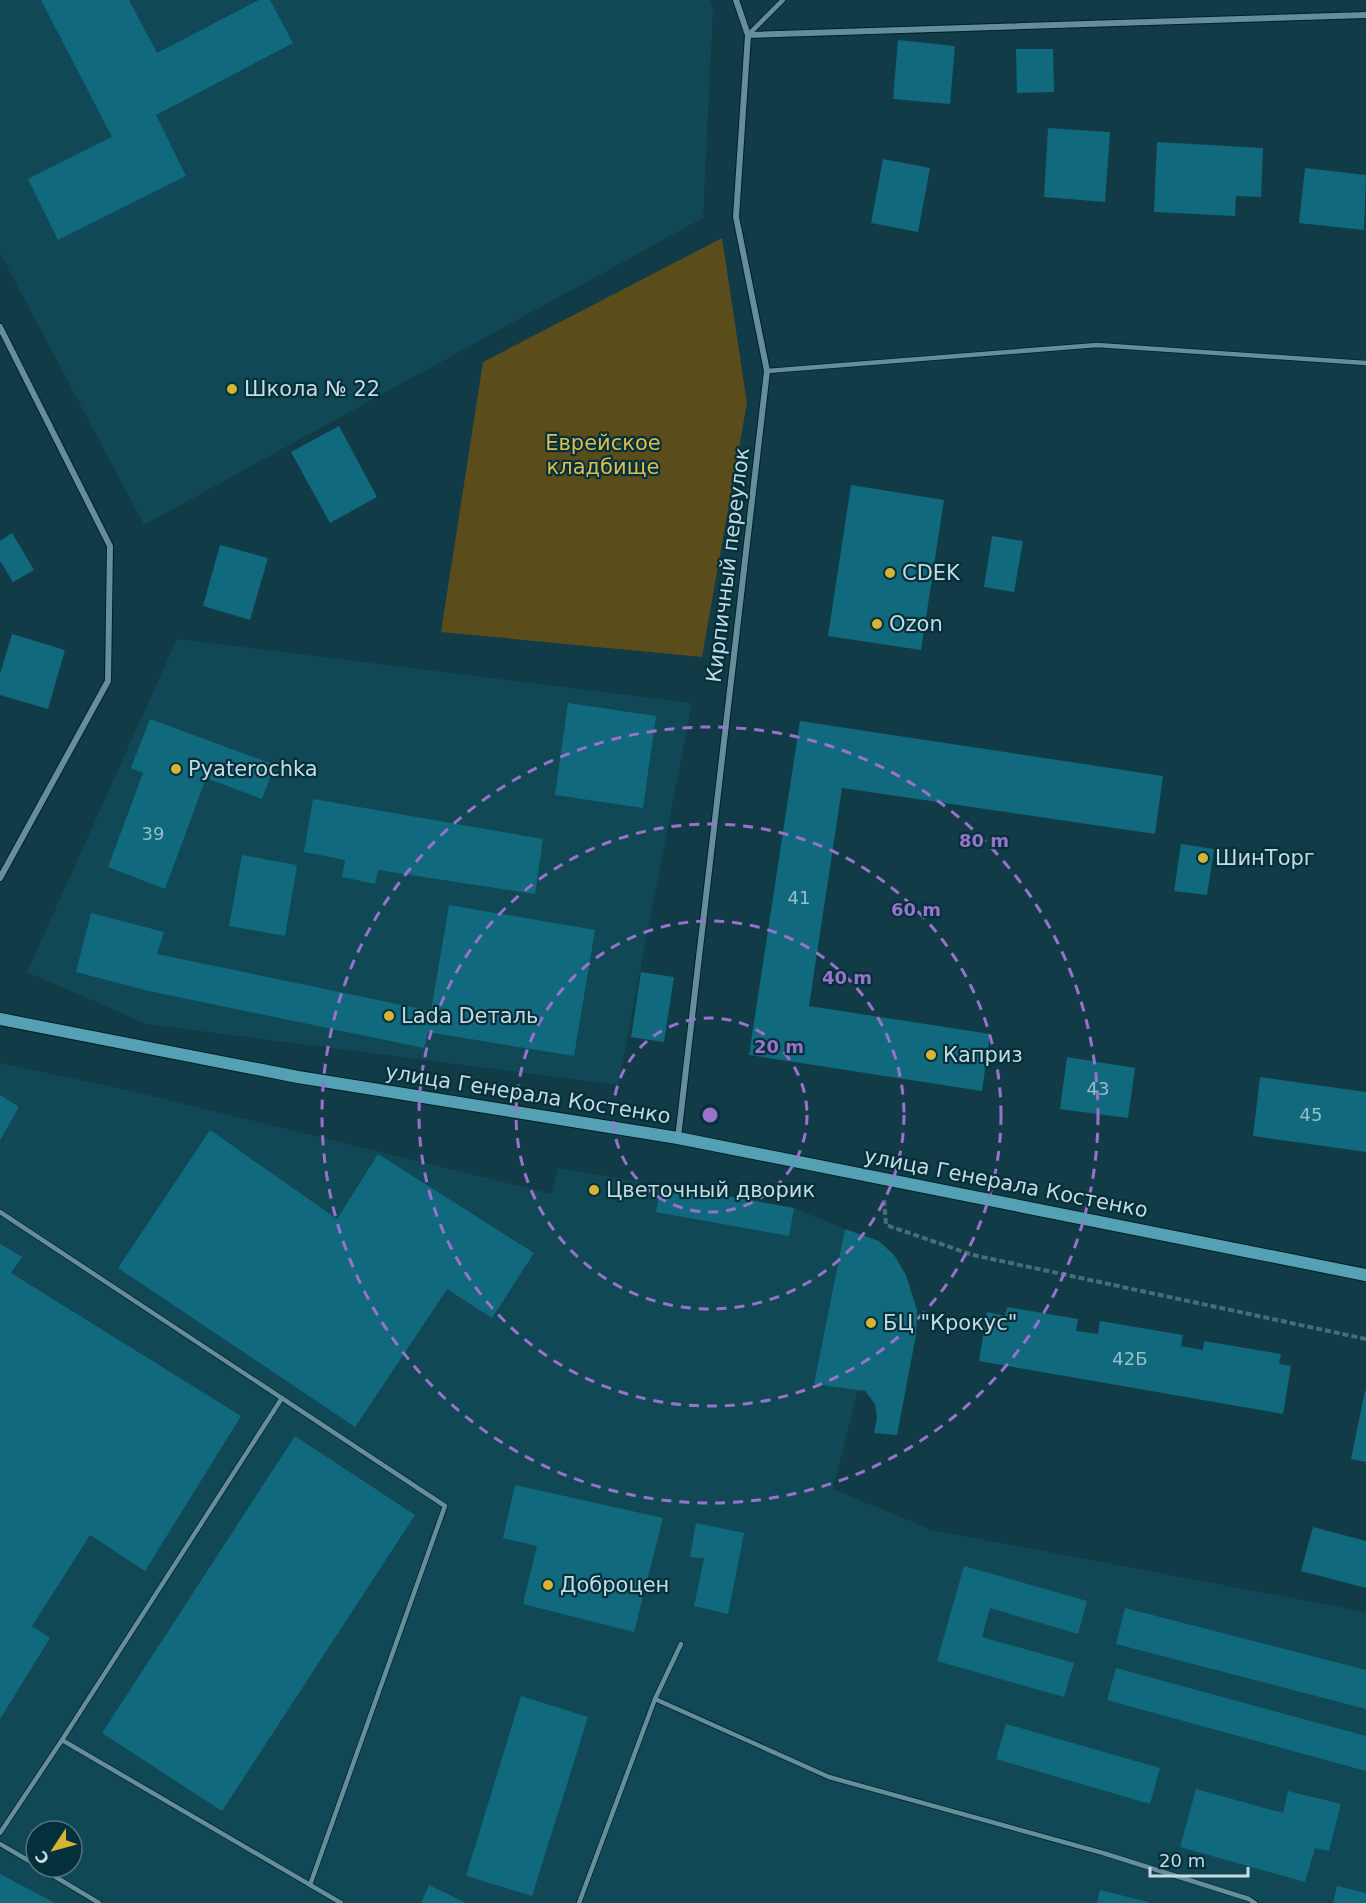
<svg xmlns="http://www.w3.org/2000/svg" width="1366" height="1903" viewBox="0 0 1366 1903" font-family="'DejaVu Sans',sans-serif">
<rect width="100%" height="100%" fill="#113b46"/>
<g fill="#114855" fill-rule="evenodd">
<path d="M0 0H710L713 9 703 218 144 525 0 253Z"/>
<path d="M177 639 692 703 618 1085 146 1024 27 972Z"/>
<path d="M0 1063 127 1090 552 1194 558 1168 794 1208 845 1229 814 1384 858 1390 833 1489 932 1530 1366 1612V1903H0ZM36 1831H72V1867H36Z"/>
</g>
<path fill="#5b4c1c" d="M722 238 747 403 702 657 441 632 483 362Z"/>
<g fill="#11697e">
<path d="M41 0H129L157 53 259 0H270L293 43 156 115 186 176 58 240 28 179 112 137Z"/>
<path d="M898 40 955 46 950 104 893 99Z"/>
<path d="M1016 49H1053L1054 92 1017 93Z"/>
<path d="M1048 128 1110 132 1105 202 1044 197Z"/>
<path d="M1157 142 1263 148 1261 197 1236 196 1235 216 1154 212Z"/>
<path d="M883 159 930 168 918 232 871 223Z"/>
<path d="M1305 168 1366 175 1364 230 1299 223Z"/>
<path d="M339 426 377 497 330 523 291 452Z"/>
<path d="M851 485 944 500 921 650 828 636Z"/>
<path d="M12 533 34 570 13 582 1 562 0 563V541Z"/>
<path d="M992 536 1023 541 1014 592 984 587Z"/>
<path d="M220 545 268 558 250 620 203 606Z"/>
<path d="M12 634 65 650 48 709 0 695V674Z"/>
<path d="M568 703 656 716 643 808 555 795Z"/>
<path d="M150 719 275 765 262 799 206 778 165 889 108 867 143 773 131 768Z"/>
<path d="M800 721 1163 776 1155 834 842 788 809 1006 990 1034 982 1091 749 1055Z"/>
<path d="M313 799 543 839 535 894 378 870 375 884 342 877 345 860 304 852Z"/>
<path d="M1181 844 1214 849 1207 895 1174 891Z"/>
<path d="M242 855 297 865 285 936 229 926Z"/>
<path d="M449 905 595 930 574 1056 428 1032 424 1048 149 991 76 972 91 913 164 932 157 954 431 1011Z"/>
<path d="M641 972 674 977 664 1042 631 1037Z"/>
<path d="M1067 1057 1135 1068 1128 1118 1060 1109Z"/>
<path d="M1260 1077 1366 1092V1152L1253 1136Z"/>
<path d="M0 1095 19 1107 0 1140Z"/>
<path d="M210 1130 337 1219 378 1154 534 1253 492 1318 447 1289 355 1427 118 1268Z"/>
<path d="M661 1184 794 1208 789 1236 656 1212Z"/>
<path d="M845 1229 879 1241 894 1255 906 1275 917 1310 916 1335 897 1435 874 1433 877 1417 875 1404 865 1391 814 1384Z"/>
<path d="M0 1244 22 1257 11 1273 241 1416 145 1571 90 1535 32 1626 50 1638 0 1719Z"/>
<path d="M1007 1307 1078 1319 1076 1331 1098 1334 1100 1321 1183 1335 1181 1346 1203 1350 1204 1341 1281 1354 1279 1364 1291 1366 1283 1414 979 1361 987 1312 1005 1316Z"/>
<path d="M1365 1391H1366V1462L1351 1459Z"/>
<path d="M295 1436 415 1515 222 1811 102 1733Z"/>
<path d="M515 1485 663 1518 634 1632 523 1604 537 1546 503 1538Z"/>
<path d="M696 1523 744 1533 728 1614 694 1606 704 1558 690 1557Z"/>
<path d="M1313 1527 1366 1541V1588L1301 1571Z"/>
<path d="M964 1566 1087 1601 1078 1634 990 1608 982 1637 1074 1663 1064 1697 937 1661Z"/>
<path d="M1125 1608 1366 1670V1709L1116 1644Z"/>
<path d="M1116 1668 1366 1736V1771L1107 1700Z"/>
<path d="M521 1696 588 1717 532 1896 466 1876Z"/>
<path d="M1006 1724 1160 1768 1150 1804 996 1759Z"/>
<path d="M1196 1789 1283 1813 1288 1791 1341 1804 1329 1851 1315 1848 1305 1882 1180 1847Z"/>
<path d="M0 1874 55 1903H0Z"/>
<path d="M429 1885 466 1903H421Z"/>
<path d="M1337 1886 1366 1893V1903H1333Z"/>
<path d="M1100 1890 1148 1902V1903H1097Z"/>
</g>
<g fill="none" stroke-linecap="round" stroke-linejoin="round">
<defs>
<g id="lane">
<path d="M748 35 783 0"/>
<path d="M767 371 1097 345 1366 363"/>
<path d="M0 1212 445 1506 310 1885"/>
<path d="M655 1699 829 1777 1103 1853 1249 1899 1255 1903"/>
<path d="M62 1740 341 1903"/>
<path d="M0 1833 62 1740 282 1398"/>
<path d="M0 1844 36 1865"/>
<path d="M39 1867 99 1903"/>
<path d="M579 1903 655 1699 681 1644"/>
</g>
<g id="street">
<path d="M748 35 1366 15"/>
<path d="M0 327 110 546 108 681 0 878"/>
<path d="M678 1138 767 371 736 217 748 35 736 0"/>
</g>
<path id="secondary" d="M0 1019 298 1077 678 1138 1366 1275"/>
</defs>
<use href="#lane" stroke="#012029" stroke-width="6"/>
<use href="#street" stroke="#012029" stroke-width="8"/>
<use href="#secondary" stroke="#012029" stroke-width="14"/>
<path stroke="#496d76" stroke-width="4" stroke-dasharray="6 3" stroke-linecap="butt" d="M884 1200 886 1225 973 1255 1366 1339"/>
<use href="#lane" stroke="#648e9a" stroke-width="4.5"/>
<use href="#street" stroke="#648e9a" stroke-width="6"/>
<use href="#secondary" stroke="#54a1b4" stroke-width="12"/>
</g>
<g fill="none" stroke="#9972cd" stroke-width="3" stroke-dasharray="10 8">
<circle cx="710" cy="1115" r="97"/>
<circle cx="710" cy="1115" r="194"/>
<circle cx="710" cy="1115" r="291"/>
<circle cx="710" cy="1115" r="388"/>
</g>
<g fill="#d8b434" stroke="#04303b" stroke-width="2">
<circle cx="232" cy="389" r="6"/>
<circle cx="890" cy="573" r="6"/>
<circle cx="877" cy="624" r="6"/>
<circle cx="176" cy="769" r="6"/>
<circle cx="1203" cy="858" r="6"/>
<circle cx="389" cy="1016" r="6"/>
<circle cx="931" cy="1055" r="6"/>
<circle cx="594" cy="1190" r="6"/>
<circle cx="871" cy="1323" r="6"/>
<circle cx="548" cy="1585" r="6"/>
</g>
<g text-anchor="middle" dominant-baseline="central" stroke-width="4.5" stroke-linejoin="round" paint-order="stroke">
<g font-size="18" fill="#98bec8">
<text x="153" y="833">39</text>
<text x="799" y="897">41</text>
<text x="1098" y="1088">43</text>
<text x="1311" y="1114">45</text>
<text x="1130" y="1358">42Б</text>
</g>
<g font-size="21" fill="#c5dae1" stroke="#04303b" text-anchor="start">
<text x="244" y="389">Школа № 22</text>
<text x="902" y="573">CDEK</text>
<text x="889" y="624">Ozon</text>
<text x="188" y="769">Pyaterochka</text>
<text x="1215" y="858">ШинТорг</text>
<text x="401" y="1016">Lada Dеталь</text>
<text x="943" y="1055">Каприз</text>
<text x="606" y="1190">Цветочный дворик</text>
<text x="883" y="1323">БЦ "Крокус"</text>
<text x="560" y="1585">Доброцен</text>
</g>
<g font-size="21" fill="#debc4d" stroke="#04303b">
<text x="603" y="443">Еврейское<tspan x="603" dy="24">кладбище</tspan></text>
</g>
<g font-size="21" fill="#c5dae1" stroke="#04303b">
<text transform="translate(728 565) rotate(-83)">Кирпичный переулок</text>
<text transform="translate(528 1094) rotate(9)">улица Генерала Костенко</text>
<text transform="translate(1006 1183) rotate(11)">улица Генерала Костенко</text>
</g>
</g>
<circle cx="710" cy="1115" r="9" fill="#9972cd" stroke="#04303b" stroke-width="3"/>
<g font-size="18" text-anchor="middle" font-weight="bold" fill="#9972cd" stroke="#04303b" stroke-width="4.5" stroke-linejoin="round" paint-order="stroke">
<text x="984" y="847">80 m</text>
<text x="916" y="916">60 m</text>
<text x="847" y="984">40 m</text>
<text x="779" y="1053">20 m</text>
</g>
<g transform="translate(54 1849) rotate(234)"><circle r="28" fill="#04303b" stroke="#51747d" stroke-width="1.5"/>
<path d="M0-4.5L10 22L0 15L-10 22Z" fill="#d8b434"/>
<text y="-9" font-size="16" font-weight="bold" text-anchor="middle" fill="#c5dae1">С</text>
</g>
<path d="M1150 1867v9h98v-9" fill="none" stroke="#c5dae1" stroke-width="3"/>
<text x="1159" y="1867" font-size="18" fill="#c5dae1" stroke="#04303b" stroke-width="4.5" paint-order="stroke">20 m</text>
</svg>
